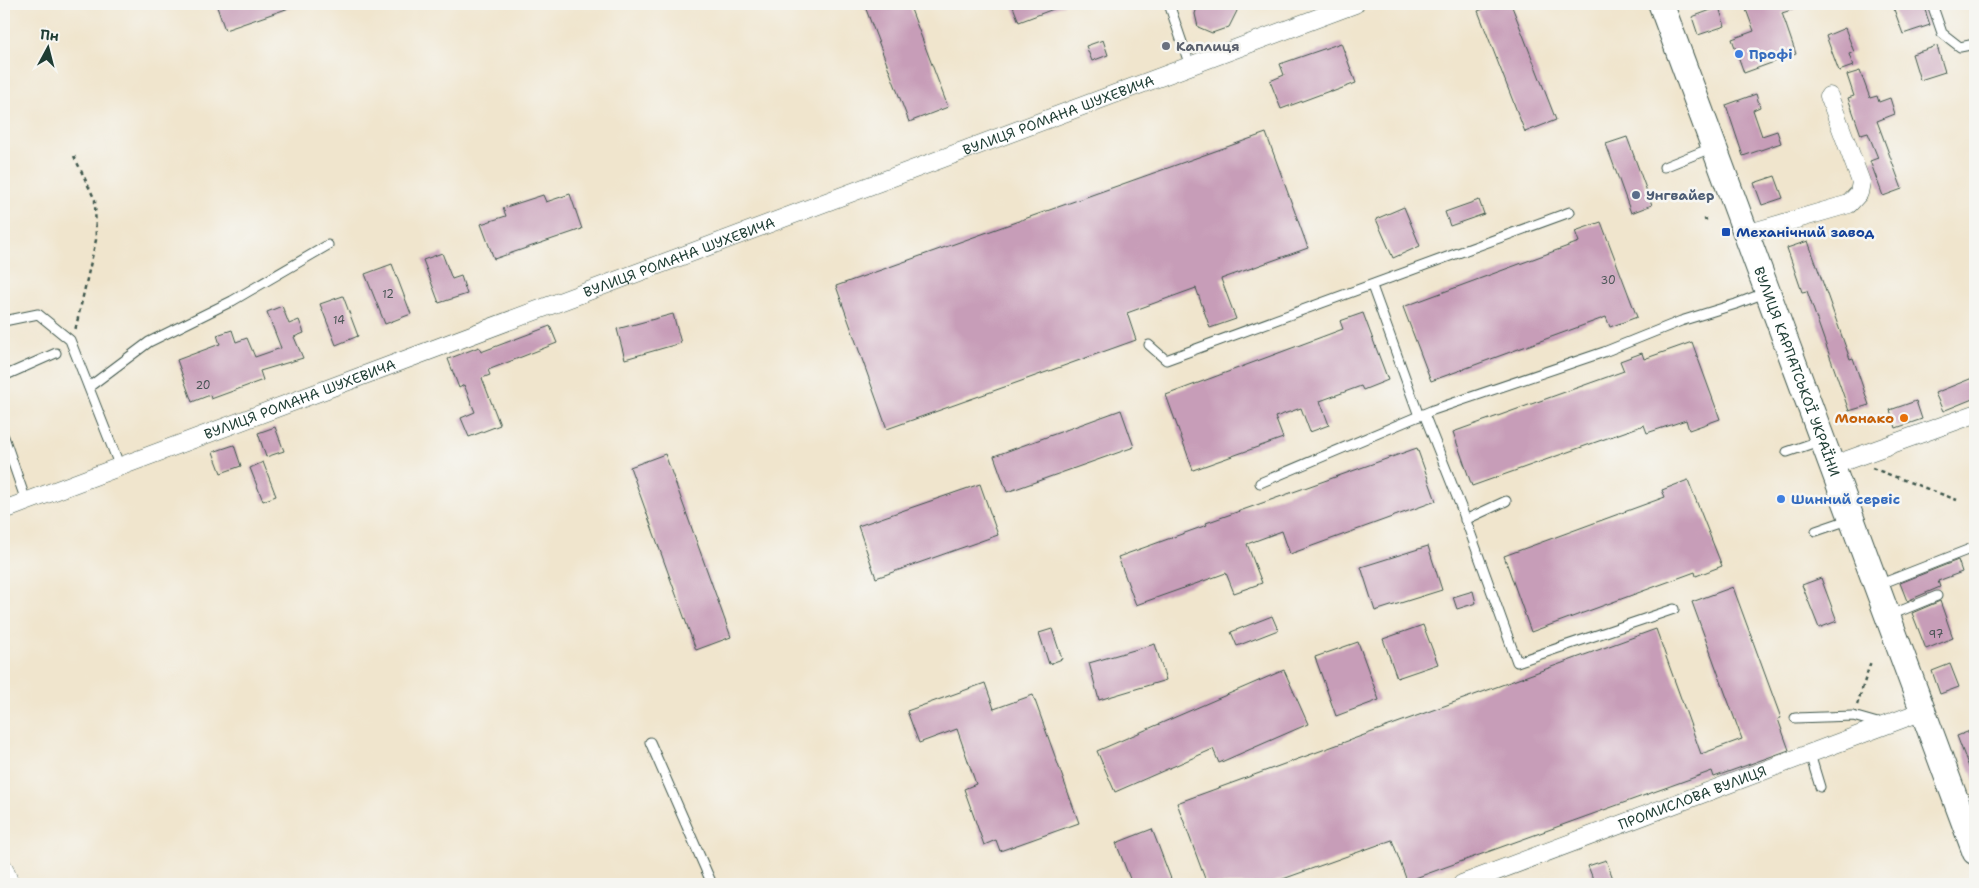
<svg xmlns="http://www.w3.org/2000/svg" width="1979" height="888" viewBox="0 0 1979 888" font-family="'Shantell Sans',sans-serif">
<rect width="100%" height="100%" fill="#f6f6f2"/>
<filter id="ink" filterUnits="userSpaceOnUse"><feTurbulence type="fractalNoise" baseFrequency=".02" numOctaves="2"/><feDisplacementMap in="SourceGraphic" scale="10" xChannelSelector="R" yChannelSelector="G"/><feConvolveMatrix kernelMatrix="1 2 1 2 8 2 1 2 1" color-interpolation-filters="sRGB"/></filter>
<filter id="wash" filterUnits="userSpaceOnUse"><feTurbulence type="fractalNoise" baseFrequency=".0096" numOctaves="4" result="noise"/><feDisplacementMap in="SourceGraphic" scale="20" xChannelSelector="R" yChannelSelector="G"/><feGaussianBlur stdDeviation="1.12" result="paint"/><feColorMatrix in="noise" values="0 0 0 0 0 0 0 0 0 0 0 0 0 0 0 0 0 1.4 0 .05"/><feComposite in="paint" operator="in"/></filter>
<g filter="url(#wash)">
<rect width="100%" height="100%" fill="#f0e5cd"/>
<g id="blocks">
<g fill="#c79db8">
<path d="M216 4H294L295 6 225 30Z"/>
<path d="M864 4H909L948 107 909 122Z"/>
<path d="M1012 4H1064V5L1019 22Z"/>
<path d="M1198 4H1233L1237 11 1229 27 1212 33 1198 27 1195 14Z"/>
<path d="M1496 4H1511L1556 120 1525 132 1478 11Z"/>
<path d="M1744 4H1804V6L1782 13 1796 54 1744 73 1732 39 1754 31Z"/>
<path d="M1892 4H1923L1930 25 1903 34Z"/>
<path d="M1719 7 1725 26 1698 35 1692 17Z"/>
<path d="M1845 28 1854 52 1849 54 1853 66 1839 71 1826 36Z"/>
<path d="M1103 40 1108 55 1092 61 1086 46Z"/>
<path d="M1341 43 1356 83 1332 92V90L1281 109 1270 81 1284 75 1280 64Z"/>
<path d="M1937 46 1945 72 1920 80 1912 54Z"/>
<path d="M1860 71 1870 98 1877 96 1879 102 1890 98 1895 114 1877 121 1902 189 1883 196 1870 161 1878 158 1868 133 1861 135 1848 98 1854 96 1847 75Z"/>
<path d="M1756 94 1760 107 1753 110 1762 136 1777 131 1781 143 1743 156 1726 105Z"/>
<path d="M1266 133 1308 248 1221 279 1236 319 1210 328 1196 288 1127 313 1136 340 887 429 836 286Z"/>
<path d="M1627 137 1652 205 1631 213 1606 144Z"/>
<path d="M1775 176 1783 198 1762 205 1754 183Z"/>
<path d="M570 194 582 229 494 259 481 224 506 216 503 208 543 195 546 202Z"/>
<path d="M1479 200 1484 214 1450 226 1445 212Z"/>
<path d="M1404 207 1420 246 1393 258 1376 219Z"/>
<path d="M1601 222 1637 317 1610 327 1606 317 1431 381 1403 307 1579 242 1575 231Z"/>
<path d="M1808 241 1850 359 1853 358 1869 405 1849 411 1807 291 1802 292 1787 248Z"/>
<path d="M442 253 452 279 461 276 467 294 439 303 423 260Z"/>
<path d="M392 264 411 314 385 324 365 274Z"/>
<path d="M343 296 358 336 336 345 320 304Z"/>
<path d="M282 306 289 324 299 320 304 333 294 337 303 358 260 371 263 380 211 399 210 395 192 402 177 360 220 344 217 335 232 330 236 342 247 338 255 357 281 348 267 312Z"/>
<path d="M1363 313 1388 380 1363 390 1361 386 1320 401 1329 425 1310 432 1301 408 1275 417 1283 438 1193 470 1166 395 1343 329 1340 321Z"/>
<path d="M673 314 681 343 625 359 617 329Z"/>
<path d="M550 326 557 343 488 370 490 375 482 378 500 425 469 437 461 418 475 412 464 385 459 388 448 359 479 347 481 352Z"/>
<path d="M1692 342 1720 419 1689 430 1686 420 1647 433 1644 425 1472 486 1453 432 1624 371 1620 361 1642 353 1644 359Z"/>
<path d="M1975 377V398L1943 411 1935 393Z"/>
<path d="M1916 401 1922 419 1896 428 1890 410Z"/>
<path d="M1121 410 1134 447 1007 492 994 456Z"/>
<path d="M275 427 284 451 266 457 258 433Z"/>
<path d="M234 445 241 466 221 473 213 452Z"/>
<path d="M1417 448 1436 501 1290 554 1282 531 1247 544 1262 583 1234 593 1226 573 1136 605 1118 557 1207 525 1206 523Z"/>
<path d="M665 454 731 637 696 650 630 467Z"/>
<path d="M263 462 276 496 263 501 250 468Z"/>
<path d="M1688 480 1722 566 1696 576 1695 572 1531 632 1504 556 1665 497 1662 490Z"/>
<path d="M980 484 998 535 876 578 858 526Z"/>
<path d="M1428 546 1442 590 1375 611 1361 567Z"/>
<path d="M1958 560 1962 572 1938 581 1940 587 1907 601 1900 583Z"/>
<path d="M1821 578 1837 621 1819 628 1802 585Z"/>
<path d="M1733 587 1781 718 1778 719 1789 750 1714 777 1712 771 1407 881 1392 840 1269 884H1207L1177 803 1656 629 1701 754 1742 739 1692 602Z"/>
<path d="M1473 591 1476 603 1457 609 1453 597Z"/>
<path d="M1940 601 1953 638 1926 649 1912 613Z"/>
<path d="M1272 616 1278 630 1237 646 1231 632Z"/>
<path d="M1423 625 1438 664 1397 678 1383 639Z"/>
<path d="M1052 629 1062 659 1049 664 1039 633Z"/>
<path d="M1358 642 1379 700 1336 716 1315 657Z"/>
<path d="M1155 644 1166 680 1099 700 1089 663Z"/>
<path d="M1950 664 1959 687 1940 694 1932 671Z"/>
<path d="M1284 670 1308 724 1219 763 1213 749 1115 792 1097 751Z"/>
<path d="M985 683 994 709 1033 695 1079 823 1000 851 996 840 984 845 964 789 976 784 957 729 919 743 907 711Z"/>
<path d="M1975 729V780H1974L1957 736Z"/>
<path d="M1152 829 1173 884H1132L1116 843Z"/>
<path d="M1606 860 1615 884H1595L1588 866Z"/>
</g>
</g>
</g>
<g filter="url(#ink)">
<use href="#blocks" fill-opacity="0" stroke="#3e564b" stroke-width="1"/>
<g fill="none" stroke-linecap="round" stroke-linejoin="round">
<defs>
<g id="lane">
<path d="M1169 4 1190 66"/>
<path d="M1932 4 1942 33 1960 47 1975 44"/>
<path d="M1664 167 1711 148"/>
<path d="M1372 286 1419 416"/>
<path d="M4 321 38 314 70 340 120 467"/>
<path d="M1149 345 1166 360 1570 212"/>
<path d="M4 376 56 353"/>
<path d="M89 387 149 342 232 301 328 245"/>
<path d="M1424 414 1461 507 1517 662 1674 609"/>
<path d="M4 437 26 501"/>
<path d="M1787 452 1822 440"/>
<path d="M1260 483 1433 410 1604 352 1681 321 1736 304 1767 292"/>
<path d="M1465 520 1506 501"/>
<path d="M1816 531 1851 519"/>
<path d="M1878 585 1975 547"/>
<path d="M1888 616 1937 596"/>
<path d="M1795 718 1853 716 1881 724"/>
<path d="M650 742 712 884"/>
<path d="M1810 754 1820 787"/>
</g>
<g id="street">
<path d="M1746 234 1849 204 1859 193 1861 182 1829 96"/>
<path d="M1831 466 1975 414"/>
<path id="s1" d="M4 510 1355 4"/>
<path d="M4 868 10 884"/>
<path id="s2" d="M1462 884 1923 711"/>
</g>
<g id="secondary">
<path id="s3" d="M1661 4 1975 852"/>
</g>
</defs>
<use href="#lane" stroke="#3e564b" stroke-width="11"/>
<use href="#street" stroke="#3e564b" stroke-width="19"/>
<use href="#secondary" stroke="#3e564b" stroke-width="27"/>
<g stroke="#3e564b" stroke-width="2.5" stroke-dasharray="4 4" stroke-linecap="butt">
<path d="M74 156 95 200 96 240 75 331"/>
<path d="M1704 220 1707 219"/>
<path d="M1872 468 1957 500"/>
<path d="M1857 705 1871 661"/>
</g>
<use href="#lane" stroke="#fff" stroke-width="9"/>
<use href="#street" stroke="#fff" stroke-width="18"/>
<use href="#secondary" stroke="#fff" stroke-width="25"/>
</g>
</g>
<circle fill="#6b7280" stroke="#f6f6f2" stroke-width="2" cx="1166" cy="46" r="5"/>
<g fill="#3f7fe0" stroke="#f6f6f2" stroke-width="2">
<circle cx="1739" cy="54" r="5"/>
<circle cx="1781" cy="499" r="5"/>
</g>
<circle fill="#5c6f8a" stroke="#f6f6f2" stroke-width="2" cx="1636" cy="195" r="5"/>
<rect fill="#1a4fb4" stroke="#f6f6f2" stroke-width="2" x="1721" y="227" width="10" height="10" rx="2.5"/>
<circle fill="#e8710a" stroke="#f6f6f2" stroke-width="2" cx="1904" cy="418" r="5"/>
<g text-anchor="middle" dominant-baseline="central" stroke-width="5" stroke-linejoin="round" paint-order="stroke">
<g font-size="11" fill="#495555">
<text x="1608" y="280">30</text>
<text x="388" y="294">12</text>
<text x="339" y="320">14</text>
<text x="203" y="385">20</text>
<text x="1936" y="634">97</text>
</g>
<g font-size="14" font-weight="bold" fill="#5b616d" stroke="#f6f6f2" text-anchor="start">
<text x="1176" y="46">Каплиця</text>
</g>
<g font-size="14" font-weight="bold" fill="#366cbe" stroke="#f6f6f2" text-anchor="start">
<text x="1749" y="54">Профі</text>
<text x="1791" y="499">Шинний сервіс</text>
</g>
<g font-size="14" fill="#1f3d34" stroke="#f6f6f2">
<text stroke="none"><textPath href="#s1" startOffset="1126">ВУЛИЦЯ РОМАНА ШУХЕВИЧА</textPath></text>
<text stroke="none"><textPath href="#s1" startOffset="721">ВУЛИЦЯ РОМАНА ШУХЕВИЧА</textPath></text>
<text stroke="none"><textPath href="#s3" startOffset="392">ВУЛИЦЯ КАРПАТСЬКОЇ УКРАЇНИ</textPath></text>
<text stroke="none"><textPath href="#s1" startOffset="316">ВУЛИЦЯ РОМАНА ШУХЕВИЧА</textPath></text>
<text stroke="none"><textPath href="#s2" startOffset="246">ПРОМИСЛОВА ВУЛИЦЯ</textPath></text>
</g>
<g font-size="14" font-weight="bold" fill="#4e5e75" stroke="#f6f6f2" text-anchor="start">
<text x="1646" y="195">Унгвайер</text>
</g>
<g font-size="14" font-weight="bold" fill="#164399" stroke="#f6f6f2" text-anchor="start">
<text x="1736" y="232">Механічний завод</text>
</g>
<g font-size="14" font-weight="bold" fill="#c56008" stroke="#f6f6f2" text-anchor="end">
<text x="1894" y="418">Монако</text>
</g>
</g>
<rect width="1979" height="888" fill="none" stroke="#f6f6f2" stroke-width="20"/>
<g transform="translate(48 48) rotate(7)" stroke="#f6f6f2" stroke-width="4" paint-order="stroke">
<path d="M0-4L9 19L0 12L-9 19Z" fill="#1f3d34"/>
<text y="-8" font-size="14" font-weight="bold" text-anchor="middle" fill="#1f3d34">Пн</text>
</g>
</svg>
